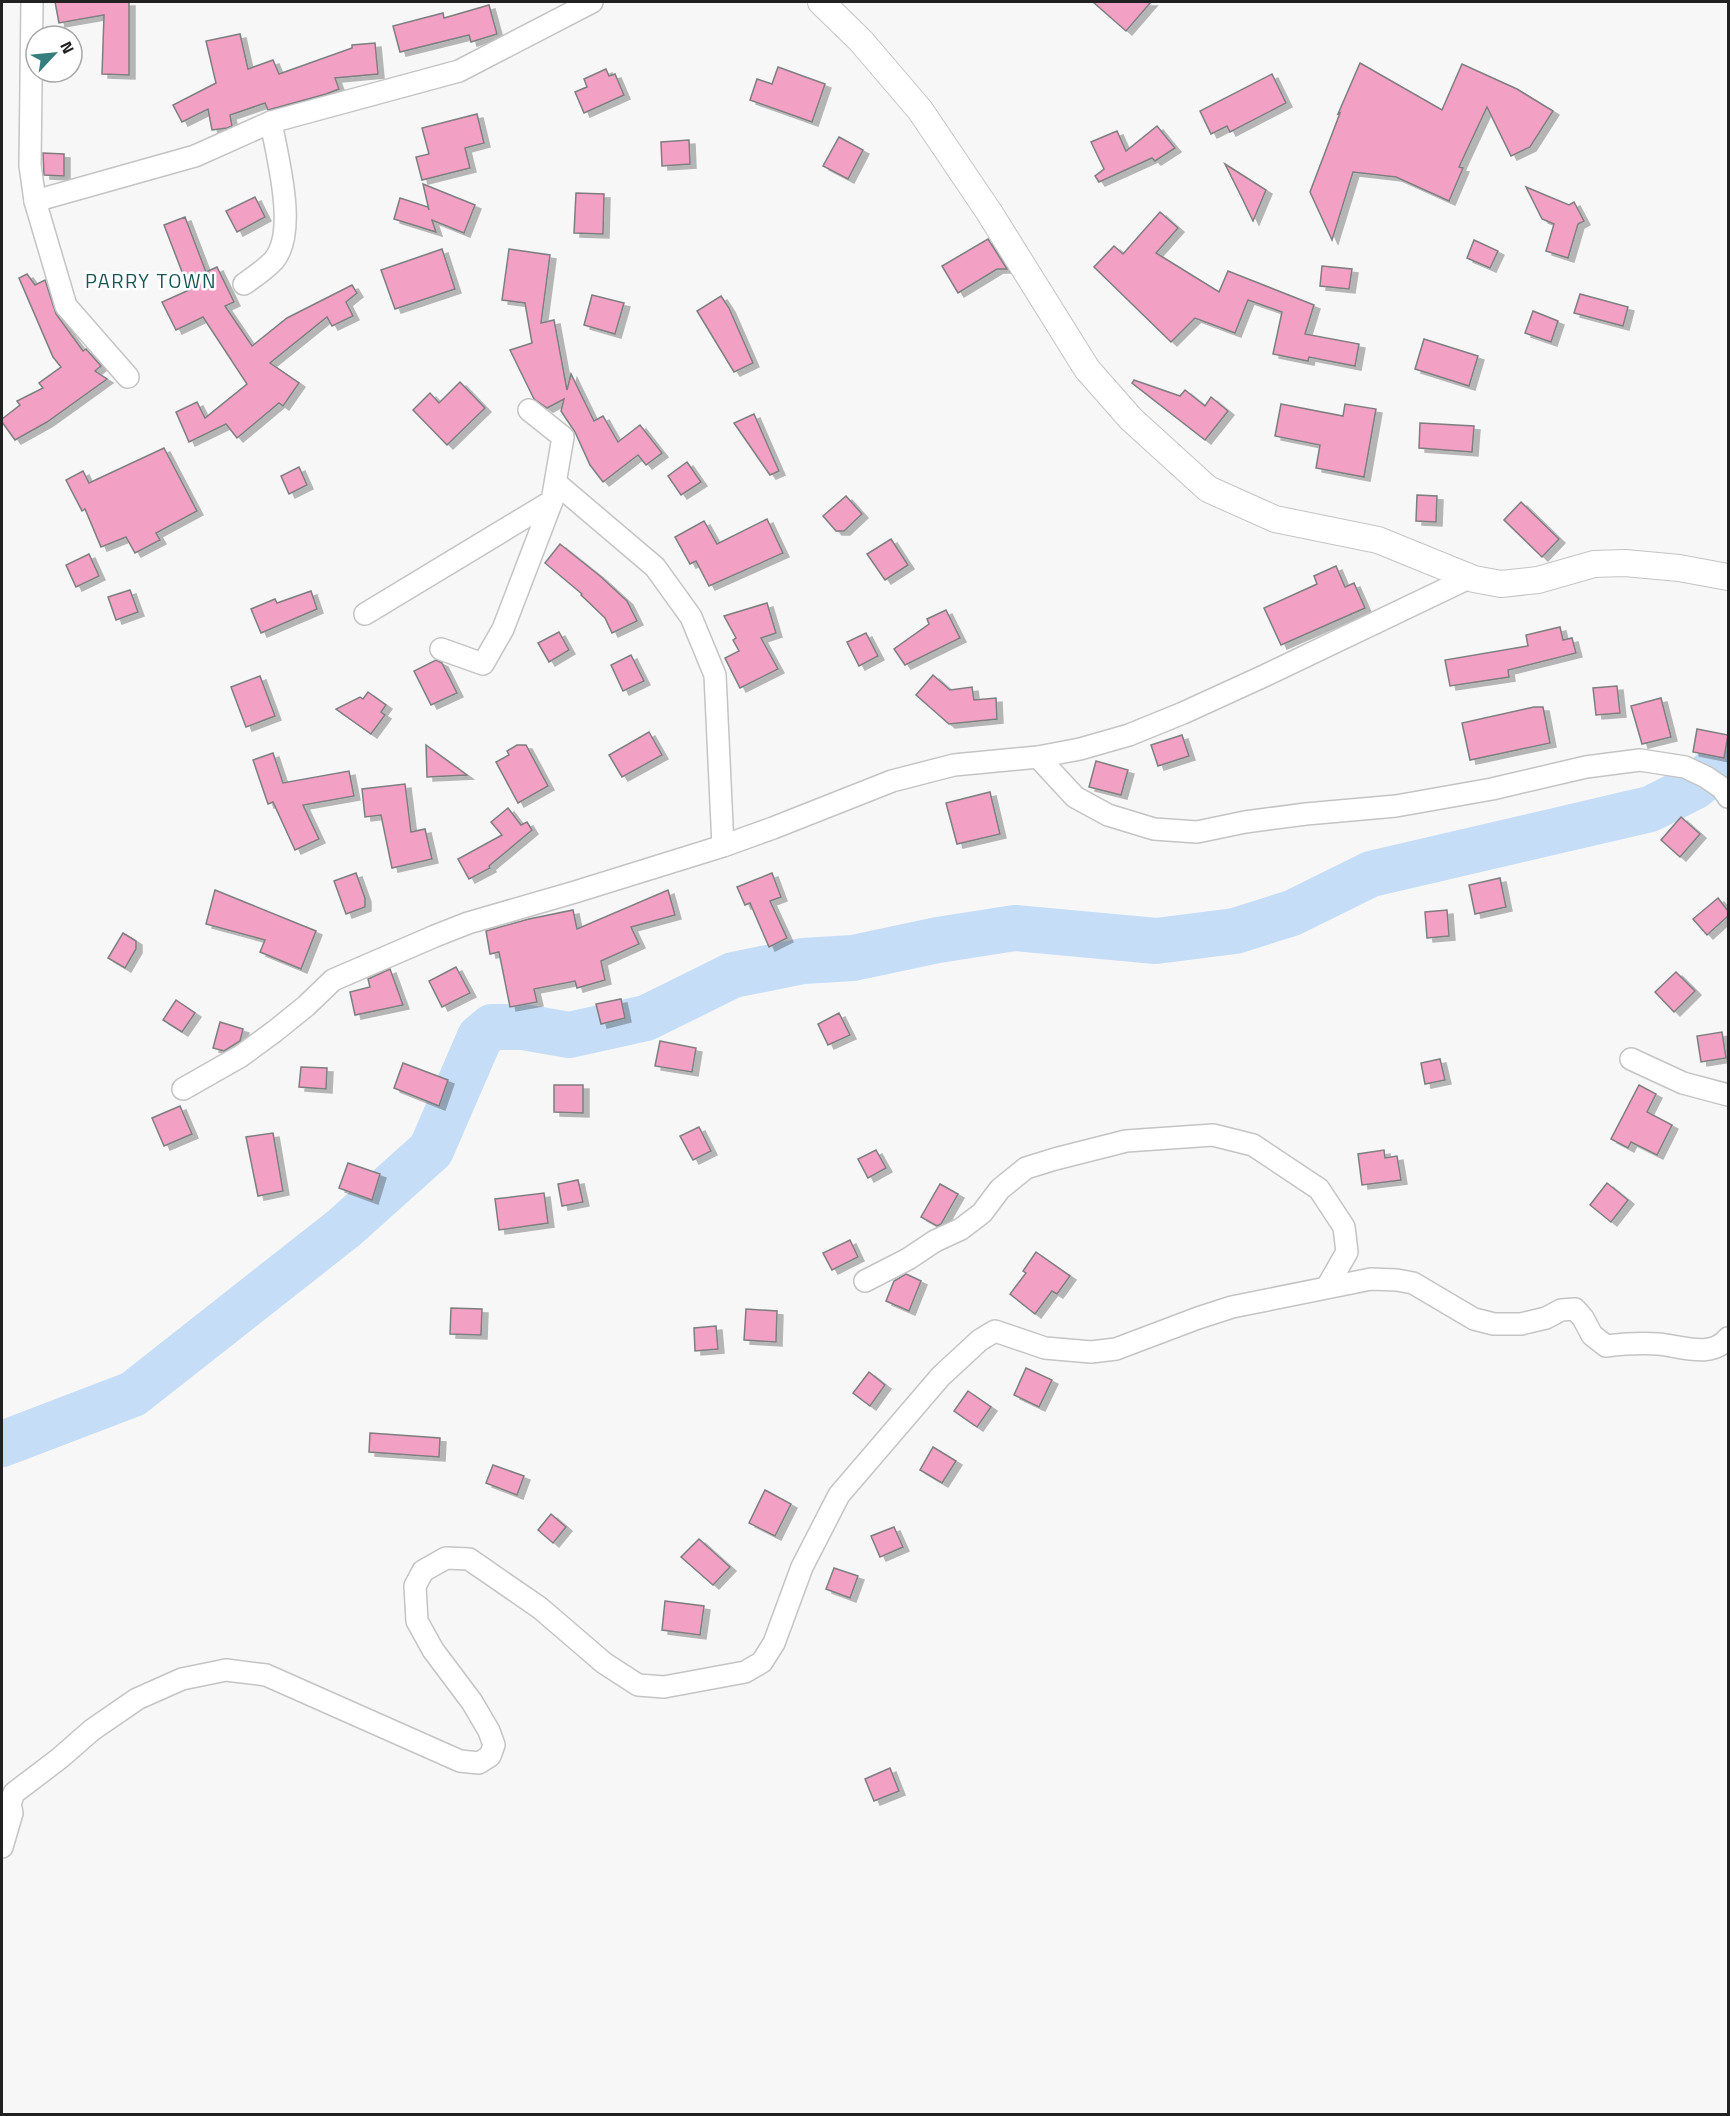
<svg xmlns="http://www.w3.org/2000/svg" width="1730" height="2116" viewBox="0 0 1730 2116" font-family="'Titillium Web',sans-serif">
<defs>
<filter id="shadow"><feDropShadow dx="6" dy="4" stdDeviation="0" flood-color="#0004"/></filter>
</defs>
<rect width="100%" height="100%" fill="#f7f7f8"/>
<g fill="none" stroke-linecap="round" stroke-linejoin="round">
<path stroke="#c5ddf6" stroke-width="46" d="M2 1444 133 1394 344 1228 431 1150 480 1037 492 1027H523L569 1035 646 1018 733 975 803 961 853 958 938 940 1015 928 1156 941 1235 931 1292 913 1371 874 1650 809 1694 787 1728 759"/>
</g>
<g fill="#f3a0c5" stroke="#7f7e7f" stroke-width="1.5" filter="url(#shadow)">
<path d="M55 2H129V75L102 74 104 15 59 23Z"/>
<path d="M1093 2H1151L1126 31Z"/>
<path d="M489 5 497 34 471 42 469 35 400 52 393 26 443 13 444 18Z"/>
<path d="M240 34 248 69 273 60 279 74 352 48V45L375 43 378 74 335 78 339 89 326 94 268 110 265 103 230 115 232 126 227 128 212 130 208 109 182 122 173 105 216 83 206 41Z"/>
<path d="M1360 63 1442 110 1462 64 1517 89 1553 111 1530 147 1511 156 1487 107 1459 167 1463 168 1449 201 1396 177 1353 172 1332 240 1310 192 1340 113 1338 114Z"/>
<path d="M778 67 825 84 812 122 750 100 757 79 772 84Z"/>
<path d="M606 69 609 76 615 74 624 95 584 113 575 92 587 87 584 79Z"/>
<path d="M1272 74 1286 103 1230 132 1227 126 1211 134 1200 111Z"/>
<path d="M477 114 484 143 465 148 470 168 422 180 416 157 429 154 422 128Z"/>
<path d="M1157 126 1175 148 1155 161 1152 158 1099 182 1095 176 1104 169 1091 142 1117 131 1126 151Z"/>
<path d="M839 137 863 150 848 179 823 166Z"/>
<path d="M689 140 690 164 662 166 661 142Z"/>
<path d="M43 153 64 154V176L44 175Z"/>
<path d="M1225 164 1266 190 1253 221 1242 198Z"/>
<path d="M423 184 475 205 464 233 432 220 436 232 394 219 400 198 428 207 429 210Z"/>
<path d="M1526 187 1569 205 1574 202 1584 221 1578 224 1568 258 1546 251 1554 224 1542 219Z"/>
<path d="M576 193 604 194 603 234 574 233Z"/>
<path d="M255 197 265 217 237 232 226 211Z"/>
<path d="M1160 212 1178 228 1156 253 1219 292 1228 271 1314 305 1305 334 1359 344 1355 366 1309 357 1308 361 1273 354 1282 312 1248 300 1235 333 1195 318 1171 342 1094 267 1114 246 1123 254Z"/>
<path d="M185 217 206 272 217 267 234 302 225 306 252 346 287 318 352 285 357 293 346 302 353 316 332 326 327 317 270 363 299 383 283 406 279 403 237 438 226 424 189 442 176 412 197 402 205 418 247 384 203 317 176 330 162 302 189 290 164 225Z"/>
<path d="M988 239 1007 269H997L958 293 942 266Z"/>
<path d="M1474 240 1498 251 1490 268 1467 258Z"/>
<path d="M442 249 455 289 395 309 381 270Z"/>
<path d="M509 249 550 255 541 323 554 320 567 390 571 374 594 421 603 416 618 442 640 425 662 453 646 465 638 455 603 482 590 465 575 432 561 411 564 399 547 408 534 399 510 350 532 343 525 303 502 300Z"/>
<path d="M1322 266 1352 269 1349 289 1320 286Z"/>
<path d="M27 274 35 285 45 280 56 314 83 351 86 349 101 366 95 371 107 379 47 422 15 440 2 422V419L20 405 17 401 43 388 39 383 61 367 53 357 19 278Z"/>
<path d="M1580 294 1628 307 1623 326 1574 313Z"/>
<path d="M592 295 624 303 615 334 584 325Z"/>
<path d="M721 296 729 308 753 363 734 372 697 311Z"/>
<path d="M1533 311 1558 321 1551 342 1525 333Z"/>
<path d="M1424 339 1478 356 1469 386 1415 369Z"/>
<path d="M1134 380 1180 396 1185 390 1205 406 1211 397 1228 411 1205 440 1132 383Z"/>
<path d="M460 382 485 408 447 445 413 410 430 393 439 403Z"/>
<path d="M1281 404 1343 416 1345 404 1376 409 1364 477 1316 468 1320 445 1275 436Z"/>
<path d="M754 414 779 471 770 475 734 423Z"/>
<path d="M1420 423 1474 426 1472 452 1419 448Z"/>
<path d="M164 448 197 511 156 533 160 540 135 553 126 537 101 547 85 509 82 511 66 480 83 471 89 483Z"/>
<path d="M687 462 701 482 681 495 668 476Z"/>
<path d="M299 467 307 485 289 494 281 476Z"/>
<path d="M1417 495 1437 496 1436 522 1416 521Z"/>
<path d="M846 496 862 514 844 531H836L823 516Z"/>
<path d="M1521 502 1559 539 1542 557 1504 520Z"/>
<path d="M767 519 783 553 709 586 696 561 690 564 675 537 704 521 717 544Z"/>
<path d="M891 539 908 565 885 580 867 554Z"/>
<path d="M560 544 600 576 627 601 637 621 612 633 605 618 581 595 582 594 545 563Z"/>
<path d="M89 554 99 576 76 587 66 565Z"/>
<path d="M1336 566 1345 587 1354 583 1365 608 1281 645 1264 608 1317 584 1314 576Z"/>
<path d="M130 590 138 612 116 620 108 597Z"/>
<path d="M311 591 317 609 261 633 251 609 275 599 277 603Z"/>
<path d="M767 603 776 633 761 638 778 669 740 688 725 658 739 651 733 640 736 638 724 616Z"/>
<path d="M946 610 960 638 905 665 894 649 929 624 927 619Z"/>
<path d="M1560 627 1563 640 1572 638 1576 653 1508 670 1509 677 1450 686 1445 660 1528 646 1526 635Z"/>
<path d="M559 632 569 650 549 662 538 643Z"/>
<path d="M866 633 878 656 859 666 847 642Z"/>
<path d="M631 655 644 681 623 691 611 665Z"/>
<path d="M436 660 442 663 457 693 431 705 414 671Z"/>
<path d="M933 675 950 690 972 687 974 700 996 698 997 719 949 724 916 695Z"/>
<path d="M260 676 275 716 246 727 231 687Z"/>
<path d="M1617 686 1620 713 1596 715 1593 688Z"/>
<path d="M368 692 386 705 381 712 385 715 371 734 336 709 360 697 363 699Z"/>
<path d="M1661 698 1671 737 1642 744 1631 706Z"/>
<path d="M1534 707H1543L1550 743 1470 760 1462 723Z"/>
<path d="M1697 729 1728 735 1724 758 1693 752Z"/>
<path d="M649 732 662 755 622 777 609 755Z"/>
<path d="M1182 735 1189 756 1158 766 1151 745Z"/>
<path d="M426 745 467 775 427 777Z"/>
<path d="M517 745H526L548 786 518 803 496 762 509 755 507 751Z"/>
<path d="M273 753 283 783 349 771 354 796 303 805 319 839 295 850 273 802 268 804 253 760Z"/>
<path d="M1096 761 1128 770 1121 795 1089 787Z"/>
<path d="M405 784 411 832 425 829 432 859 392 868 381 815 365 817 362 789Z"/>
<path d="M990 792 1000 834 957 844 946 803Z"/>
<path d="M508 808 521 825 527 822 532 830 489 866 490 868 469 879 458 859 502 835 491 822Z"/>
<path d="M1681 817 1700 834 1680 857 1661 840Z"/>
<path d="M356 873 365 898V907L346 914 334 881Z"/>
<path d="M772 873 781 897 770 901 787 938 769 947 750 903 745 905 737 887Z"/>
<path d="M1500 878 1506 907 1475 914 1469 885Z"/>
<path d="M215 890 316 931 301 969 260 952 265 940 206 924Z"/>
<path d="M668 890 675 915 631 927 639 944 601 961 605 980 577 988 575 981 534 989 537 1002 510 1007 499 952 490 954 486 931 529 919 573 910 577 929Z"/>
<path d="M1718 898 1728 911V916L1707 935 1693 919Z"/>
<path d="M1447 910 1449 936 1427 938 1425 912Z"/>
<path d="M123 933 136 941V949L125 968 108 958Z"/>
<path d="M456 967 470 993 442 1007 429 981Z"/>
<path d="M390 969 403 1005 355 1015 350 992 370 987 368 979Z"/>
<path d="M1676 972 1695 991 1674 1012 1655 992Z"/>
<path d="M621 999 625 1018 601 1024 596 1004Z"/>
<path d="M176 1000 195 1013 182 1032 163 1020Z"/>
<path d="M839 1013 850 1035 828 1045 818 1024Z"/>
<path d="M220 1022 243 1029 240 1041 224 1051 213 1048Z"/>
<path d="M1722 1032 1726 1058 1701 1062 1697 1036Z"/>
<path d="M660 1041 696 1048 692 1072 655 1066Z"/>
<path d="M1440 1059 1445 1080 1425 1084 1421 1063Z"/>
<path d="M403 1063 448 1080 439 1106 394 1088Z"/>
<path d="M301 1067 327 1068 326 1089 299 1087Z"/>
<path d="M554 1085H583V1113L554 1112Z"/>
<path d="M1639 1085 1656 1094 1647 1112 1672 1125 1657 1155 1631 1142 1628 1148 1611 1139Z"/>
<path d="M180 1106 192 1134 164 1146 152 1118Z"/>
<path d="M699 1127 711 1151 693 1160 680 1136Z"/>
<path d="M273 1133 283 1191 258 1196 246 1137Z"/>
<path d="M876 1150 886 1168 868 1178 858 1159Z"/>
<path d="M1384 1150 1385 1158 1397 1156 1401 1180 1362 1185 1358 1154Z"/>
<path d="M348 1163 380 1174 372 1200 339 1188Z"/>
<path d="M578 1180 583 1202 562 1206 558 1184Z"/>
<path d="M1607 1183 1628 1200 1611 1222 1590 1205Z"/>
<path d="M940 1184 958 1194 941 1224 937 1226 921 1217Z"/>
<path d="M544 1193 548 1223 499 1230 495 1199Z"/>
<path d="M850 1240 858 1257 832 1270 823 1253Z"/>
<path d="M1036 1252 1070 1276 1057 1294 1052 1291 1035 1314 1010 1294 1026 1273 1023 1271Z"/>
<path d="M906 1274 921 1281 909 1311 886 1301 894 1281Z"/>
<path d="M451 1308 482 1309 481 1335 450 1334Z"/>
<path d="M746 1309 777 1311 776 1342 744 1340Z"/>
<path d="M716 1326 718 1349 695 1351 694 1328Z"/>
<path d="M1026 1368 1052 1380 1039 1407 1014 1395Z"/>
<path d="M869 1372 885 1385 870 1406 853 1393Z"/>
<path d="M968 1391 991 1407 977 1427 954 1411Z"/>
<path d="M370 1433 440 1438 439 1457 369 1452Z"/>
<path d="M933 1447 956 1461 942 1483 920 1470Z"/>
<path d="M493 1465 524 1476 517 1495 486 1483Z"/>
<path d="M765 1490 791 1504 775 1536 749 1523Z"/>
<path d="M551 1514 566 1527 553 1543 538 1530Z"/>
<path d="M894 1527 903 1547 880 1557 871 1536Z"/>
<path d="M699 1539 730 1567 713 1585 681 1557Z"/>
<path d="M834 1568 858 1576 850 1598 826 1589Z"/>
<path d="M665 1601 704 1606 700 1635 662 1630Z"/>
<path d="M890 1768 899 1791 874 1801 865 1779Z"/>
</g>
<g fill="none" stroke-linecap="round" stroke-linejoin="round">
<defs>
<g id="minor">
<path d="M32 2 30 165 35 201 66 306 128 377"/>
<path d="M35 201 195 156 271 122 459 71 592 2"/>
<path d="M244 284C254 277 266 269 274 260 298 231 277 157 271 122"/>
<path d="M556 483 655 567 691 617 715 675 723 846"/>
<path d="M365 614 552 501 563 437 529 410"/>
<path d="M441 649 483 664 503 629 552 501"/>
<path d="M1038 757 1075 797 1108 815 1154 829 1197 832 1245 822 1306 814 1396 806 1492 789 1586 767 1640 760 1685 767 1706 777 1722 788 1728 797"/>
<path d="M1631 1059 1683 1083 1728 1095"/>
<path d="M183 1089 241 1056 275 1031 306 1006 333 980 435 936 468 923 575 892 723 846 773 828 892 781 954 765 1038 757 1080 749 1129 735 1183 713 1264 676 1471 577"/>
<path d="M865 1281 908 1259 935 1241 961 1229 982 1213 1000 1189 1026 1168 1055 1159 1126 1141 1213 1135 1253 1145 1319 1189 1344 1227 1347 1252 1327 1287"/>
<path d="M2 1847 12 1813 10 1804 14 1793 60 1758 92 1730 137 1699 182 1679 226 1670 266 1675 460 1761 479 1763 490 1756 494 1745 489 1731 472 1702 433 1650 417 1621 415 1586 423 1571 446 1558 469 1559 540 1608 604 1663 638 1685 664 1687 745 1672 762 1662 774 1643 802 1567 839 1495 941 1376 980 1340 995 1331 1045 1348 1091 1352 1116 1349 1198 1318 1232 1307 1371 1279 1397 1280 1413 1283 1474 1319 1494 1324H1521L1546 1318 1561 1310 1575 1309 1583 1318 1592 1335 1606 1346C1623 1344 1641 1343 1658 1344 1681 1346 1711 1359 1728 1338"/>
</g>
<path id="tertiary" d="M821 2 861 41 920 110 989 212 1087 369 1131 419 1208 489 1275 519 1378 540 1474 579 1501 584 1538 580 1594 564 1625 563 1679 568 1728 577"/>
</defs>
<use href="#minor" stroke="#c4c4c5" stroke-width="24"/>
<use href="#tertiary" stroke="#c4c4c5" stroke-width="28"/>
<use href="#minor" stroke="#fff" stroke-width="21"/>
<use href="#tertiary" stroke="#fff" stroke-width="26"/>
</g>
<g text-anchor="middle" dominant-baseline="central" stroke-width="5" stroke-linejoin="round" paint-order="stroke">
<g font-size="20" letter-spacing="1.5" fill="#1a5655" stroke="#fff">
<text x="151" y="280">PARRY TOWN</text>
</g>
</g>
<rect width="1730" height="2116" fill="none" stroke="#212122" stroke-width="6"/>
<g transform="translate(54 54) rotate(64)"><circle r="28" fill="#ffffff" stroke="#a6a6a7" stroke-width="1.5"/>
<path d="M0-4.5L10 22L0 15L-10 22Z" fill="#357e7d"/>
<text y="-9" font-size="16" font-weight="bold" text-anchor="middle" fill="#212122">N</text>
</g>
</svg>
